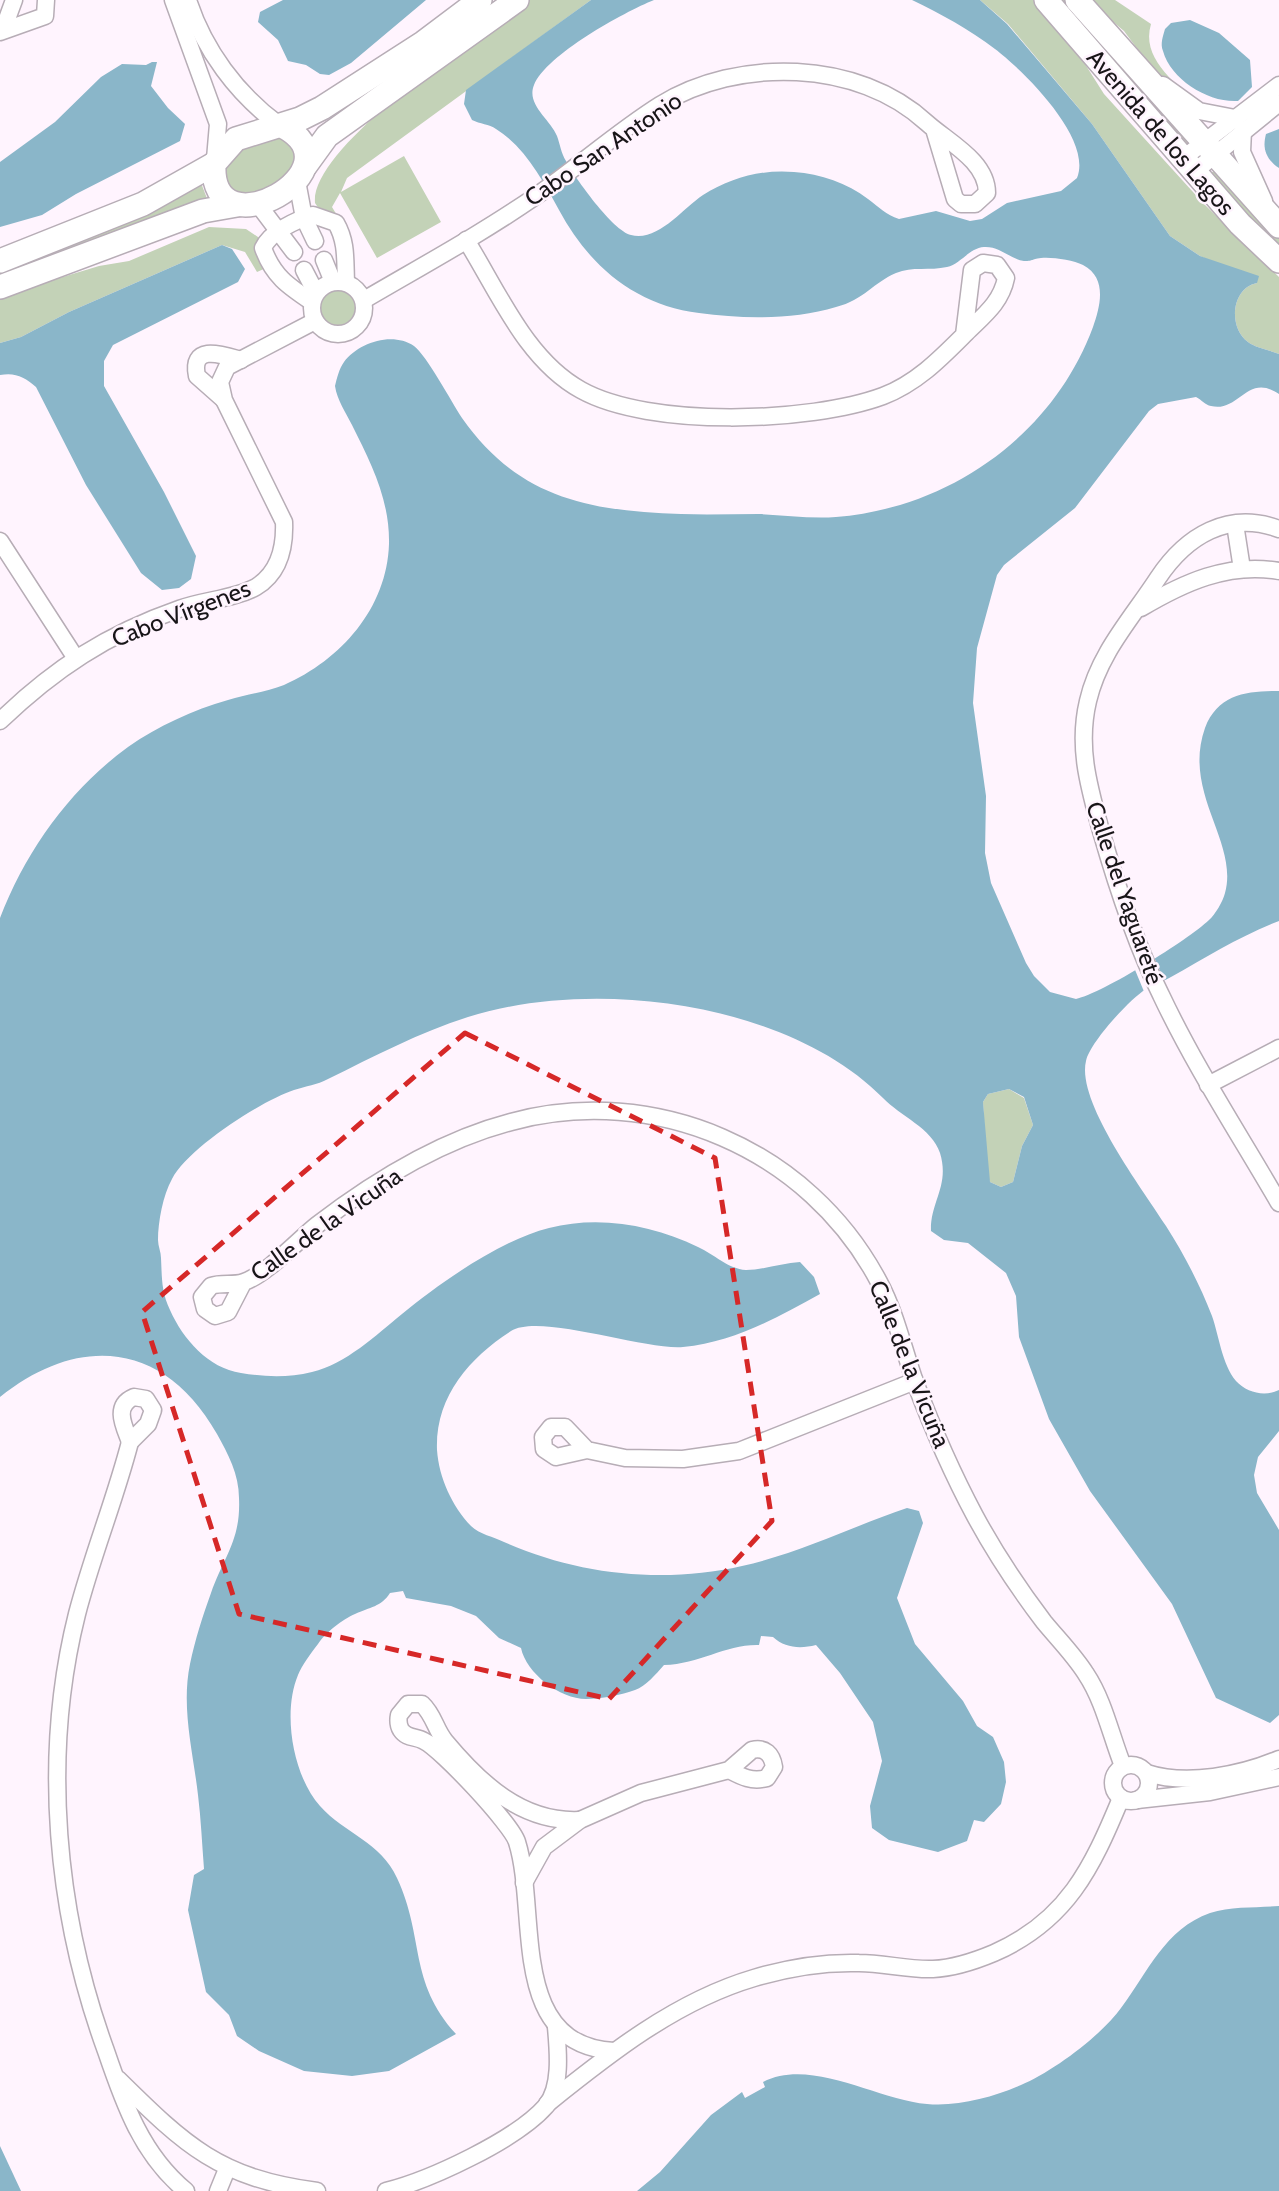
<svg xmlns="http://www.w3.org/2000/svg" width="1279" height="2191" viewBox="0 0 1279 2191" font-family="Cabin,sans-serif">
<rect width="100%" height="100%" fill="#fff4fe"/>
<g fill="#c3d2b7">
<path d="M529 0H591L347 178 341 192 404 156 441 222 377 258 340 193 332 207 338 217 321 212 315 203C310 146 483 33 529 0Z"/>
<path d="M980 0H1033L1078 53 1104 94 1203 203 1279 277V354C1269 350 1256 348 1248 342 1228 328 1231 288 1257 283L1200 256 1170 236 1092 124 1008 24Z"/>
<path d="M1054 0H1065L1192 143 1188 146Z"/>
<path d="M1087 0H1115L1151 24C1141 58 1173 79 1194 103L1153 70 1124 31Z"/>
<path d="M258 136 289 137 298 165 269 191 236 197 219 169 222 162Z"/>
<path d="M1215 170 1279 239V255L1210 174Z"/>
<path d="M201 183 208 201 0 280V268Z"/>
<path d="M209 227 246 229 258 237 266 268 257 272 245 252 222 245 69 312 21 337 0 343V296L99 266 129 261Z"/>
<circle cx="337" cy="308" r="19"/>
<path d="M1009 1089 1024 1098 1033 1125 1022 1146 1013 1182 1001 1187 990 1182 987 1175 983 1102 988 1094Z"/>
</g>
<g fill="#8ab6c9" fill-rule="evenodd">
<path d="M283 0H426L351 63 329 75 320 74 306 65 288 61 278 40 258 22 260 12Z"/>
<path d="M591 0H654C624 12 546 55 534 85 526 105 550 119 557 136 560 144 561 153 566 161 575 178 613 231 631 235 658 242 682 209 703 195 730 178 762 169 794 172 821 174 847 183 868 199 879 207 886 215 899 219L936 211 970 221 982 219 1007 203 1061 191 1077 178C1093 139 1024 71 995 49 969 29 941 14 912 0H980L1007 24 1092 124 1170 236 1200 256 1259 276 1257 283C1231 288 1228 328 1248 342 1256 348 1269 350 1279 354V394C1247 372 1239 413 1211 406 1205 405 1202 400 1196 397L1158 404 1149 411 1075 508 1004 565 997 575 977 648 973 703 986 796 985 853 991 883 1026 963 1034 976 1050 992 1076 999C1103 993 1188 940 1209 920 1215 915 1223 901 1225 893 1239 842 1182 793 1205 728 1218 694 1247 691 1279 691V921C1240 936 1207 957 1171 977 1163 982 1154 984 1146 989 1130 999 1090 1042 1086 1061 1076 1102 1144 1191 1166 1226 1184 1254 1200 1285 1212 1316 1219 1336 1222 1364 1236 1381 1247 1393 1265 1397 1279 1390V1431L1258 1457 1254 1475 1257 1493 1279 1530V1715L1270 1723 1216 1698 1172 1604 1090 1491 1049 1419 1019 1337 1016 1296 1006 1273 968 1243 944 1240 931 1231C930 1202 950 1186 940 1153 932 1128 900 1116 883 1098 788 1002 594 977 468 1017 418 1033 375 1056 328 1079 317 1085 306 1086 294 1090 261 1101 188 1148 172 1179 163 1195 158 1222 158 1240 158 1246 161 1252 161 1258 162 1277 161 1291 170 1310 183 1339 208 1368 241 1373 265 1377 288 1378 312 1372 346 1364 376 1335 402 1314 441 1282 501 1240 549 1228 599 1215 653 1225 698 1247 714 1254 728 1269 746 1270 763 1270 782 1263 800 1262L814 1277 820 1294C776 1318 734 1342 683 1347 642 1350 540 1313 511 1331 469 1358 435 1397 437 1450 439 1478 452 1506 471 1526 479 1534 494 1537 504 1542 578 1575 664 1584 742 1566 800 1553 851 1527 907 1508L919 1511 923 1523 897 1598 915 1644 963 1701 977 1726 993 1737 1004 1762 1006 1782 1001 1804 984 1822 974 1820 967 1841 938 1852 889 1840 872 1828 870 1806 882 1761 873 1722 840 1673 816 1645C800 1649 785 1648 773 1637L761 1636 759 1645C726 1644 700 1664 664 1665 656 1674 646 1686 635 1690 622 1695 600 1699 586 1699 560 1699 526 1673 521 1648L499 1638 476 1616 451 1606 406 1598 403 1591 390 1593C381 1607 370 1607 355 1614 343 1619 325 1633 318 1644 311 1653 302 1665 298 1675 282 1713 293 1776 320 1806 345 1834 381 1842 397 1878 425 1938 408 1981 456 2034L389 2071 352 2076 304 2071 259 2051 237 2036 229 2015 206 1992 188 1910 194 1875 204 1869C202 1844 201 1819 198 1795 193 1751 181 1708 190 1664 195 1640 203 1615 211 1593 224 1556 241 1540 239 1498 239 1474 228 1454 217 1434 165 1342 80 1333 0 1397V918C26 851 69 790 128 747 158 726 193 710 228 700 247 694 267 692 284 685 341 660 387 608 389 544 390 500 371 463 352 425 346 413 337 400 335 386 337 378 339 369 344 362 358 343 392 331 414 346 427 356 451 401 462 418 518 498 589 511 681 514 707 515 733 514 759 514 784 515 811 519 836 517 950 508 1053 435 1093 327 1100 307 1108 278 1083 265 1073 260 1053 257 1041 258 1030 259 1035 261 1024 261 1010 259 1000 246 984 247 969 248 961 264 947 267 930 271 912 266 896 273 874 282 864 300 836 307 793 320 743 319 699 313 635 305 589 266 559 210 543 181 525 147 496 129 489 124 480 124 472 120L464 104 466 90ZM1009 1089 1024 1097 1033 1125 1022 1146 1013 1182 1001 1187 990 1182 983 1102 988 1094Z"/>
<path d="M1190 20 1219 33 1250 60 1252 87 1238 101C1209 103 1171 80 1163 51 1160 44 1163 36 1165 29L1171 23Z"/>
<path d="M152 62H157L151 86 168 108 185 124 180 141 76 194 42 215 0 227V162L55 122 101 77 122 64 146 65Z"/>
<path d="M1279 129V168C1266 159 1262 149 1266 134Z"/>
<path d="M222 245 232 249 245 269 238 282 113 345 104 361V386L164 492 196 556 191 579 179 588 162 590 141 573 86 485 36 387C25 377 15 372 0 375V343L21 337 69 312Z"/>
<path d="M1279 1906V2191H637L660 2172 711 2115 742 2092 745 2098 765 2087 763 2082C811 2057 877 2100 927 2104 957 2107 994 2097 1021 2085 1052 2072 1101 2036 1121 2008 1148 1972 1165 1929 1210 1913 1232 1906 1257 1908 1279 1906Z"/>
<path d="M0 2146 21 2191H0Z"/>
</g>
<path fill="#fff4fe" d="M1153 955 1166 984 1145 994 1133 965Z"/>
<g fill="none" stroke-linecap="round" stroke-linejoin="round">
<defs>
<g id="street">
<path d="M173 0 218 124 215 159"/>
<path d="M188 0C204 50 237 94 279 125"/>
<path d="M3 30 14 0"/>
<path d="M0 32 45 16 46 0"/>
<path d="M1163 85 1199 111 1235 118"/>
<path d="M1243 130 1242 152 1264 201"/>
<path d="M1182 159 1279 85"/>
<path d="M1194 172 1279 103"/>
<path d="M297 181 304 218 315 241"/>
<path d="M257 203 294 252"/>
<path d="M466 240C498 291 526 360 581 390 649 428 810 423 883 396 917 383 941 358 966 333 983 316 1001 303 1006 278L997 265 983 263 972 270 964 335"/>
<path d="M324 260 333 282"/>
<path d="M304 270 316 293"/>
<circle cx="338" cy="308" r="26"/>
<path d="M364 300C422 266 481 234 536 196 578 167 617 132 660 105 738 57 858 59 927 123 948 142 987 161 987 193L975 204H961L955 199 934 129"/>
<path d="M312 302C288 286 273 276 263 248 270 232 296 220 313 215L336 223C347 242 345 260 346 282"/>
<path d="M223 399 197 376C190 343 223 355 241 360"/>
<path d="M1235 524 1242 569"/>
<path d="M1279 529C1228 510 1186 536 1158 578 1132 618 1099 653 1088 701 1077 747 1089 787 1101 831 1117 887 1135 943 1161 995 1195 1067 1239 1134 1279 1203"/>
<path d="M0 541 75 657"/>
<path d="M1141 608C1183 583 1228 562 1279 571"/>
<path d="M0 721C54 669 107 634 179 609 203 600 234 599 256 587 279 573 285 547 284 522L224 400 220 382 227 367 315 321"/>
<path d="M1208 1085 1279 1048"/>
<path d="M243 1283 228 1312 215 1316 205 1309 202 1297 211 1286C222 1282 233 1286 244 1282 267 1274 297 1241 317 1225 373 1182 442 1140 511 1122 654 1083 809 1149 879 1282 896 1314 903 1348 915 1382 932 1427 952 1473 975 1516 995 1553 1019 1589 1044 1622 1058 1639 1074 1655 1086 1674 1104 1701 1111 1736 1123 1766"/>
<path d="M134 1397 146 1399 153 1410 148 1424 130 1442C124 1426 113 1406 134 1397Z"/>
<path d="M130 1442C115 1500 92 1556 77 1614 41 1757 56 1914 106 2051 124 2104 142 2155 186 2191"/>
<path d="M587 1450 565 1427H551L543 1437 544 1449 556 1457 587 1450 625 1458 683 1459 739 1451 915 1381"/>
<circle cx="1131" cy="1783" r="18"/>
<path d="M1147 1773C1187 1786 1241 1775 1279 1759"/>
<path d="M1137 1800 1210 1792 1279 1777"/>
<path d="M580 1820C522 1823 480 1783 445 1741 435 1729 434 1715 422 1704H408L399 1715C398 1720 398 1725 401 1730 407 1739 416 1736 424 1741 441 1749 512 1825 517 1842 539 1912 507 2045 614 2051"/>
<path d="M524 1883 544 1847 580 1820 641 1793 729 1770 752 1750C765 1747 772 1754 774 1767L767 1778C752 1782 742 1777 729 1770"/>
<path d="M118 2079C186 2146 219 2178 317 2191"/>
<path d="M547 2104C609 2054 676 2001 754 1978 787 1968 825 1962 859 1963 884 1963 908 1970 933 1969 954 1968 975 1961 994 1953 1067 1921 1092 1868 1121 1798"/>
<path d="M218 2191 227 2169"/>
<path d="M386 2191C430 2180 516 2140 546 2106 562 2087 558 2050 556 2027"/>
</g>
<g id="secondary">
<path d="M1046 0 1240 224 1279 261"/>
<path d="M1077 0 1279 226"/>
<path d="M282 126C365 168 209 257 214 164L236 139 300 119 322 108 423 43 480 0"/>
<path d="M306 165 327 136 517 0"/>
<path d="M0 261 143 204 214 164"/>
<path d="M0 287 203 211 237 205"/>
</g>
</defs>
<use href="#street" stroke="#b7adb6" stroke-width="19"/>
<use href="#secondary" stroke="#b7adb6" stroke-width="26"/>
<use href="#street" stroke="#fff" stroke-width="16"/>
<use href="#secondary" stroke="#fff" stroke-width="23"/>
</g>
<path fill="none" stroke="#d62828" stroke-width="5" stroke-dasharray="14 9" stroke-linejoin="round" d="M465 1033 715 1158 772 1521 609 1699 239 1614 142 1312Z"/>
<g text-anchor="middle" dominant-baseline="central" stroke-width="5" stroke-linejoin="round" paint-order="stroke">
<g font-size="24" fill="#181518" stroke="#fff4fe">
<text transform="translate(1161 132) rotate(49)">Avenida de los Lagos</text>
<text transform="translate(603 149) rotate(-34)">Cabo San Antonio</text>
<text transform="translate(181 613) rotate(-21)">Cabo Vírgenes</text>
<text transform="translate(1125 893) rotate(71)">Calle del Yaguareté</text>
<text transform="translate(326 1224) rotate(-35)">Calle de la Vicuña</text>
<text transform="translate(910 1364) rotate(68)">Calle de la Vicuña</text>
</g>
</g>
</svg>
